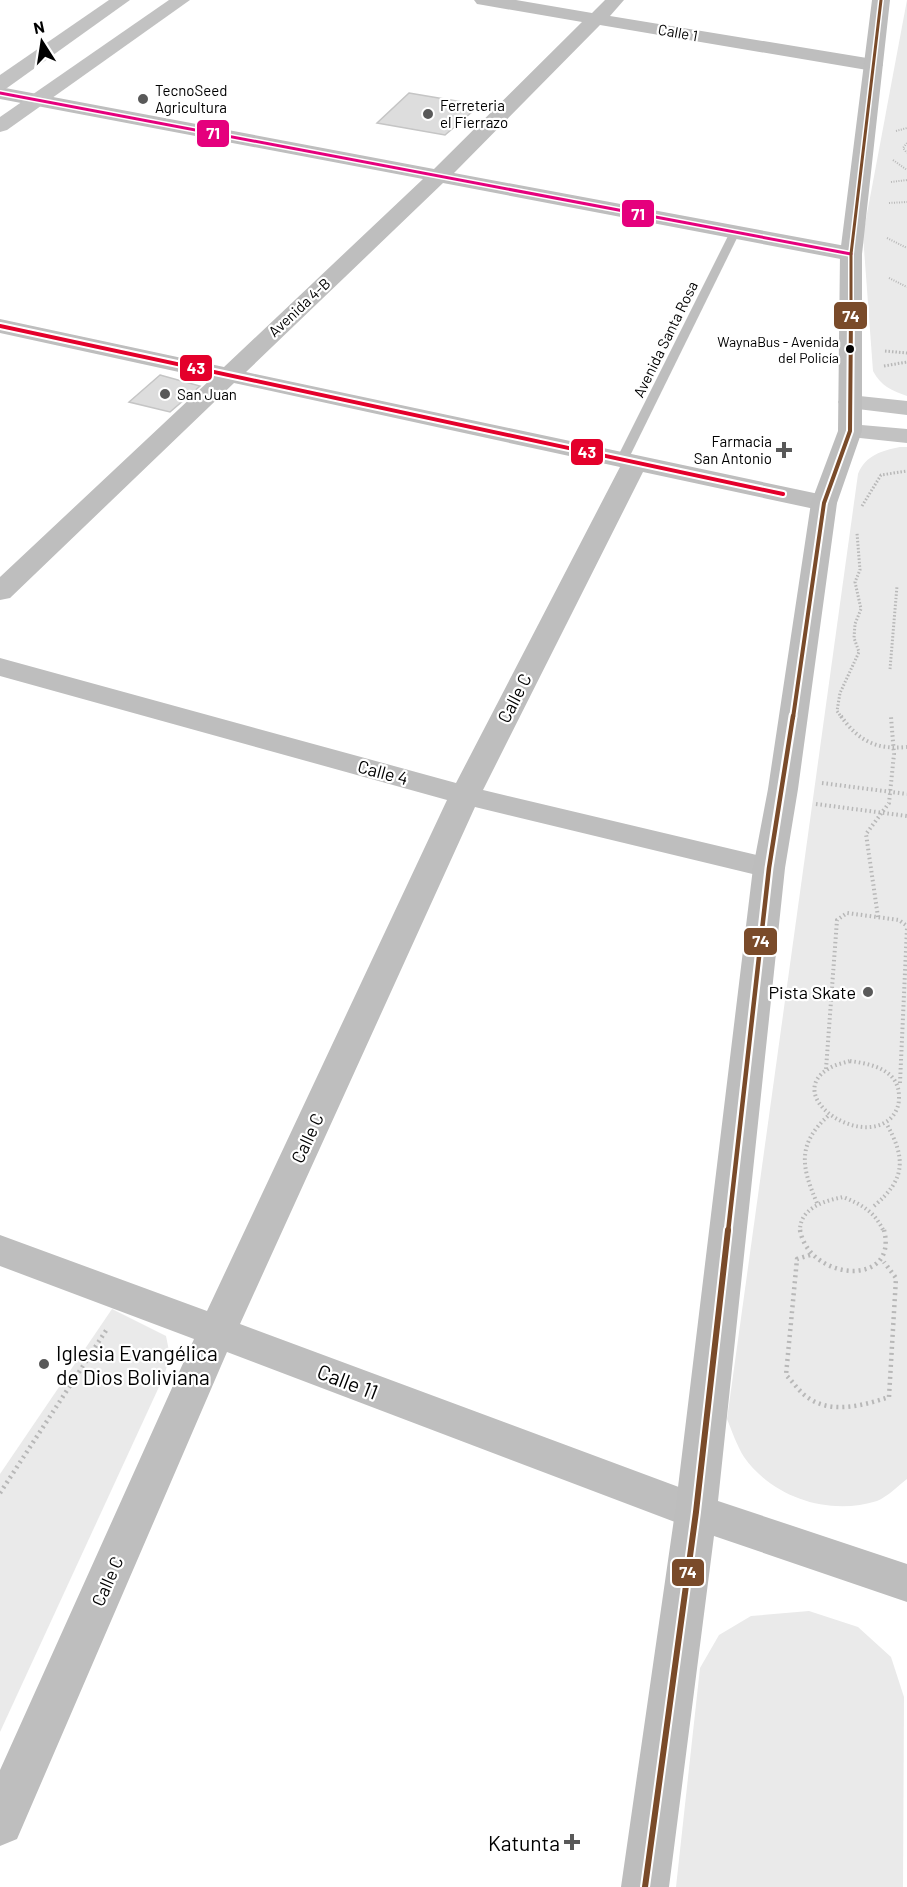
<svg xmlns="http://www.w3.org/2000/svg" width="907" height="1887" viewBox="0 0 907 1887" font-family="Barlow,sans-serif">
<rect width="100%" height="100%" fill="#fff"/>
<g fill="#eaeaea">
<path d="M907 0V396C892 391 881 386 873 371L863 235Z"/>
<path d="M900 447H907V1479C898 1486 887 1497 877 1501 829 1516 773 1498 744 1457 737 1446 732 1431 727 1419L858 474C866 455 881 451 900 447Z"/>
<path d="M112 1309 166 1336 170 1356 164 1376 0 1732V1474Z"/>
<path d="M809 1611 858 1627 891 1657 904 1697 903 1887H676L700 1668 719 1635 751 1616Z"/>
</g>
<g fill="#ddd" stroke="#c5c5c5" stroke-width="1.5">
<path d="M409 93 480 105 445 135 377 123Z"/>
<path d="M160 375 200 386 170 412 129 402Z"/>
</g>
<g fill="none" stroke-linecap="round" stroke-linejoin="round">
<g stroke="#b8b8b8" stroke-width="2" stroke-dasharray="1 1.5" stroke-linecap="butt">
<path d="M896 131 907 128"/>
<path d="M907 143 903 148 907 153"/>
<path d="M893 160 907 170"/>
<path d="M891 182 907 180"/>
<path d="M889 203 907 202"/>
<path d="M887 238 907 248"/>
<path d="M889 278 907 287"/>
</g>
<g stroke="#b8b8b8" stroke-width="3" stroke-dasharray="1.5 2" stroke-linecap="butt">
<path d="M885 351 907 353"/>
<path d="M884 366 907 362"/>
<path d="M862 506 881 475 907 471"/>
<path d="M890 669 897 586"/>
<path d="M842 718 837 711 840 693 859 652 854 638 855 624 861 609 855 582 860 570 857 533"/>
</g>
<g stroke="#b8b8b8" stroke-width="4" stroke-dasharray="1.5 3" stroke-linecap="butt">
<path d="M841 716C858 741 877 750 907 747"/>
<path d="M822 783 907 794"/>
<path d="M816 804 907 816"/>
<path d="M878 917 866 834 889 803 894 754 891 717"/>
<path d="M850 1061C872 1064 900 1070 899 1098 899 1106 896 1113 890 1119 858 1147 784 1096 828 1069 834 1065 843 1063 850 1061Z"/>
<path d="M826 1069 837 920 847 913 899 920 907 926"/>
<path d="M900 1083 907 928"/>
<path d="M817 1203C801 1166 797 1144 829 1115"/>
<path d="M874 1206C906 1179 906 1158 886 1123"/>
<path d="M800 1232C799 1208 824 1201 843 1197 863 1205 875 1212 884 1232"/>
</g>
<g stroke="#b8b8b8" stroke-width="4.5" stroke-dasharray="2 4" stroke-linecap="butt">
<path d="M800 1230C809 1281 899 1288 884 1230"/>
<path d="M810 1255 797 1259 786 1375C794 1383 800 1393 810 1399 833 1414 865 1405 889 1397L896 1278 884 1262"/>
<path d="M0 1493 107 1329"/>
</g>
<path fill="#bebebe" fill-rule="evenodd" d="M735 229 740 232 628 460 626 463H618L616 460 730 232Z"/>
<path fill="#bebebe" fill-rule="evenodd" d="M474 0H516L592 13 605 0H624L610 16 873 59 880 61 883 65 880 69 873 71 600 25 454 173 851 247 859 249 862 254 859 259 851 261 443 183 246 372 833 497 837 503 833 509 824 511 643 472 483 790 769 858 780 861 785 868 780 875 769 878 475 807 240 1324 711 1499 717 1512 711 1525 696 1530 227 1352 17 1839 0 1846V1770L194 1339 0 1266V1235L207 1311 447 800 0 676V658L456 783 620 467 234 383 10 598 0 600V577L211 379 0 333V319L224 367 423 179 0 99V87L434 169 582 22 483 5 477 4Z"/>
<g fill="#c2c2c2" fill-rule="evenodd">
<path d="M109 0H130L7 88 0 90V75Z"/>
<path d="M169 0H190L7 130 0 132V117Z"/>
<path d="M850 395 907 401V415L841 407 838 402 841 397Z"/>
<path d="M850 424 907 429V443L841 436 838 431 841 426Z"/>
</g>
<path fill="#bdbdbd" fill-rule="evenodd" d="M872 0H890L862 254V431L837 503 798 789 785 868 718 1501 907 1564V1602L714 1536 669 1887H621L675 1512 753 868 768 789 811 503 838 431 840 254Z"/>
<defs>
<path id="bus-1" d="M0 93 851 254"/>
<path id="bus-2" d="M0 326 783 494"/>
<path id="bus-3-far3" d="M851 316V254L881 0"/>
<path id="bus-3-far2" d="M793 718 824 503 850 431 851 314"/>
<path id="bus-3-far1" d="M728 1232 769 868 793 716"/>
<path id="bus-3" d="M645 1887 696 1512 728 1230"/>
</defs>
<use href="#bus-1" stroke="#fff" stroke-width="6"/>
<use href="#bus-2" stroke="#fff" stroke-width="8"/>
<use href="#bus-3-far3" stroke="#fff" stroke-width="6"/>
<use href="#bus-3-far2" stroke="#fff" stroke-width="8"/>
<use href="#bus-3-far1" stroke="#fff" stroke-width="9"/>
<use href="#bus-3" stroke="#fff" stroke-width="10"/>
<use href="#bus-1" stroke="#e5007d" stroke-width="3"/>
<use href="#bus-2" stroke="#e4002b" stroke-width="4"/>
<use href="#bus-3-far3" stroke="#7a4b2a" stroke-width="3"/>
<use href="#bus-3-far2" stroke="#7a4b2a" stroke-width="4"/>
<use href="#bus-3-far1" stroke="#7a4b2a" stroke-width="4.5"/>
<use href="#bus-3" stroke="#7a4b2a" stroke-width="6"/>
</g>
<g fill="#595959" stroke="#fff" stroke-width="2">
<circle cx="143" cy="99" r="6"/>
<circle cx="428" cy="114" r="6"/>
<circle cx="165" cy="394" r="6"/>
<path d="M781 441h6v6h6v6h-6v6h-6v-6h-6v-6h6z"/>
<circle cx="868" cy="992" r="6"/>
<circle cx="44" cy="1364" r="6"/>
<path d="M569 1833h6v6h6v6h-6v6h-6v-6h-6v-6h6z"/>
</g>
<circle fill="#000" stroke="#fff" stroke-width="2" cx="850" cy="349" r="5"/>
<g text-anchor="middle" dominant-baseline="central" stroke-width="4.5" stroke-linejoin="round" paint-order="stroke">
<g font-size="14" fill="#000" stroke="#fff" text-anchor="end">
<text x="839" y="341">WaynaBus - Avenida<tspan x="839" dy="16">del Policía</tspan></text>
</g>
<g font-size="15" fill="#000" stroke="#fff">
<text transform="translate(678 32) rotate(10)">Calle 1</text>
<text transform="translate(299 307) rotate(-43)">Avenida 4-B</text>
<text transform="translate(665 339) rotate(-64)">Avenida Santa Rosa</text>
</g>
<g font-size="15" fill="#000" stroke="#fff" text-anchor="start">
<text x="155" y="90">TecnoSeed<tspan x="155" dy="17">Agricultura</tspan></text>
<text x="440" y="105">Ferreteria<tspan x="440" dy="17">el Fierrazo</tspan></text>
<text x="177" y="394">San Juan</text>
<text x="772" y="441" text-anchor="end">Farmacia<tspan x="772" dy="17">San Antonio</tspan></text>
</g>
<g font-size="18" fill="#000" stroke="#fff">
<text transform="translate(514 698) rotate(-63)">Calle C</text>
<text transform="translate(383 772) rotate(15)">Calle 4</text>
<text transform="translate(307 1138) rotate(-65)">Calle C</text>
<text transform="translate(107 1581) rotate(-66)">Calle C</text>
</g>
<g font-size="18" fill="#000" stroke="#fff" text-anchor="end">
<text x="856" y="992">Pista Skate</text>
</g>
<g font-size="21" fill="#000" stroke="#fff" text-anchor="start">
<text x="56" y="1352">Iglesia Evangélica<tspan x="56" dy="24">de Dios Boliviana</tspan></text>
<text x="560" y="1842" text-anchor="end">Katunta</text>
</g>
<g font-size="21" fill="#000" stroke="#fff">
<text transform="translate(348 1381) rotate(21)">Calle 11</text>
</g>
</g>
<g stroke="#fff" stroke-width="2">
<rect x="196" y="119" width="34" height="29" rx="6" fill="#e5007d"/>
<rect x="621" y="199" width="34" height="29" rx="6" fill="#e5007d"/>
<rect x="833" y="301" width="35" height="29" rx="6" fill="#7a4b2a"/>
<rect x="179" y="354" width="34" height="28" rx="6" fill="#e4002b"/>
<rect x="570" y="438" width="34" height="28" rx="6" fill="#e4002b"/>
<rect x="743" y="927" width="35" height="29" rx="6" fill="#7a4b2a"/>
<rect x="671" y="1558" width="34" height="29" rx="6" fill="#7a4b2a"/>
</g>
<g font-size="16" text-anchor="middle" font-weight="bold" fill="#fff">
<text x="213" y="139">71</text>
<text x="638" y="220">71</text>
<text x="851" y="322">74</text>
<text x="196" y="374">43</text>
<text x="587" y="458">43</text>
<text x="761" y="947">74</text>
<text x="688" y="1578">74</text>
</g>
<g transform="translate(42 42) rotate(348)" stroke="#ffffff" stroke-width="4.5" paint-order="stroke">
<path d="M0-4.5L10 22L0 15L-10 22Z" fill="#000000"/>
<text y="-9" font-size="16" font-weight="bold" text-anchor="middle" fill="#000000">N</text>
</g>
</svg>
